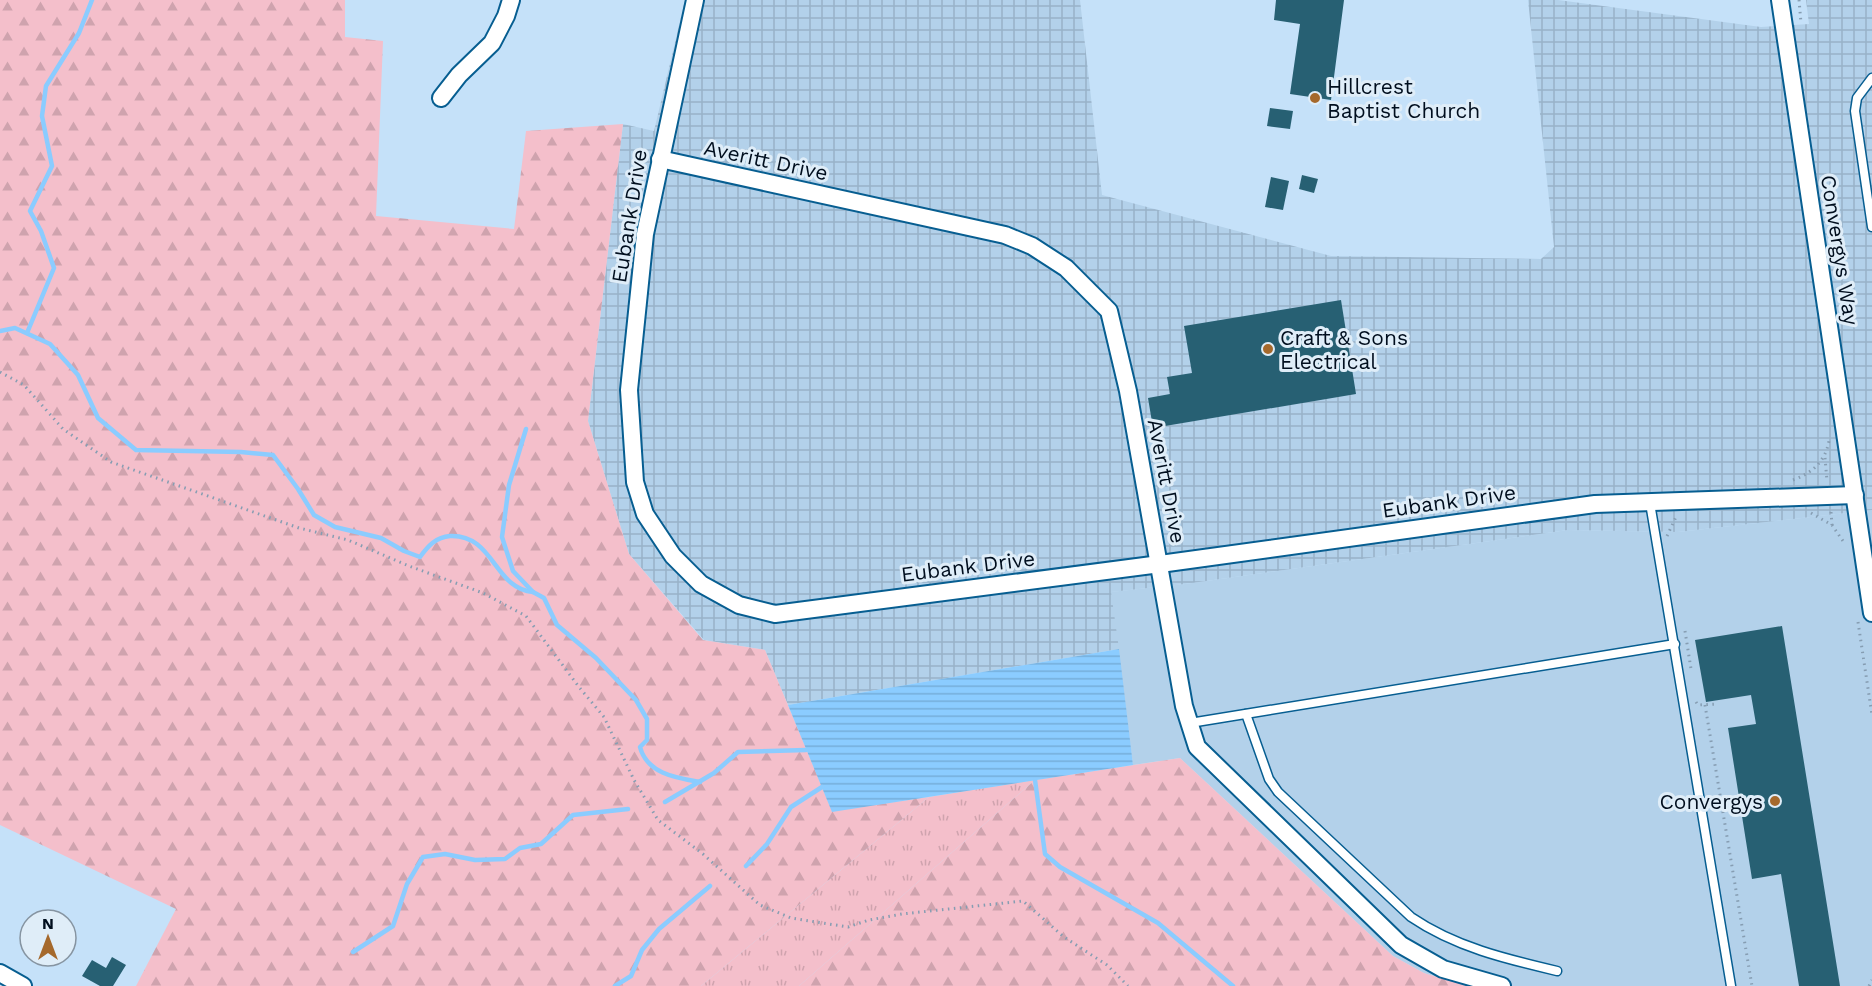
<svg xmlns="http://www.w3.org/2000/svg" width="1872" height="986" viewBox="0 0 1872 986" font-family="'Work Sans',sans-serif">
<defs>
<pattern id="industrial-grid" width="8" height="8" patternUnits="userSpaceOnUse" patternTransform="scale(1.5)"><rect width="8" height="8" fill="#b3d1ea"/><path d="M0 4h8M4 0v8" fill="none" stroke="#98b2c8"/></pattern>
<pattern id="grass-tufts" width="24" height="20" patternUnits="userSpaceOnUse" patternTransform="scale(1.5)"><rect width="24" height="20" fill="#f4bfcb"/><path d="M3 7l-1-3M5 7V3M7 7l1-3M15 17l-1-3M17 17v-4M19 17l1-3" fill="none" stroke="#cfa3ae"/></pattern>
<pattern id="forest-firs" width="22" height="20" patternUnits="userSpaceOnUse" patternTransform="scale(1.5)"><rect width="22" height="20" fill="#f4bfcb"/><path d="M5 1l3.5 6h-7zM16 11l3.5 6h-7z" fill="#cfa3ae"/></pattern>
<pattern id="water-rules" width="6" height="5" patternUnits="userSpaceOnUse" patternTransform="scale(1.5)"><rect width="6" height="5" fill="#8bccff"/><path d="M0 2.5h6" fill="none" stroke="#76aeda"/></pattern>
</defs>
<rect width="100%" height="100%" fill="#c5e1f9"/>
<path fill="#b3d1ea" d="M1872 510V986H1467L1424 973 1393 956 1180 758 1133 765 1110 592 1185 584 1568 530 1678 532Z"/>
<path fill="url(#industrial-grid)" d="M685 0H1080L1102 195 1331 256 1541 259 1554 247 1528 0H1558L1761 27 1809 24 1806 0H1872V510L1678 532 1568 530 1185 584 1111 592 1119 649 788 705 765 650 704 640 629 554 588 421 623 124 654 131Z"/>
<path fill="url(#grass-tufts)" d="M1035 780 799 986H701L929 797Z"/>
<g fill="url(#forest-firs)">
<path d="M0 0H345V37L383 41 376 216 514 229 526 131 623 124 588 421 629 554 703 640 765 650 832 811 929 797 701 986H136L176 909 0 825Z"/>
<path d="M1180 758 1393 956 1424 973 1467 986H799L1035 780Z"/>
</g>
<path fill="url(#water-rules)" d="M1119 649 1133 765 832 812 788 705Z"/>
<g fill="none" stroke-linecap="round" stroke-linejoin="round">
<g stroke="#8bccff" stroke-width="4.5">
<path d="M0 331 15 328 50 344 78 375 98 418 136 450 241 452 273 455 298 489 314 515 335 527 381 538 404 551 420 557C428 546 436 537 450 536 494 534 494 589 533 592"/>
<path d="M27 333 54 268 41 231 30 211 52 166 42 116 46 86 79 33 92 0"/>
<path d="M526 429 509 485 502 537 513 571 533 592 544 598 557 625 596 658 636 700 647 719V740L640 747C647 774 677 778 700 782"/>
<path d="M1035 780 1045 854 1060 867 1158 923 1233 986"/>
<path d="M665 802 714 773 738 752 806 750"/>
<path d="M746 866 767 844 791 807 822 787"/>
<path d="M353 952 393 926 407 884 423 857 445 854 475 860 505 859 520 848 541 844 573 815 628 809"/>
<path d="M615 986 631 976 642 950 659 929 710 886"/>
</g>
</g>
<g fill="#276073">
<path d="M1276 0H1344L1331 100 1290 94 1300 24 1274 20Z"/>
<path d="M1270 108 1293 111 1290 129 1267 126Z"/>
<path d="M1302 175 1318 179 1314 193 1299 189Z"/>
<path d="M1271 177 1289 181 1283 210 1265 207Z"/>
<path d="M1341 300 1356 394 1153 428 1148 398 1170 394 1167 377 1192 373 1184 326Z"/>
<path d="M1782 626 1840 986H1799L1781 874 1752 879 1728 728 1756 724 1751 695 1706 702 1695 640Z"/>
<path d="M112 957 126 965 113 986H100L82 976 92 960 106 968Z"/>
</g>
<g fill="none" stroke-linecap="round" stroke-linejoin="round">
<defs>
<g id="lane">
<path d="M1872 78 1857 98 1855 111 1872 227"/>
<path d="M1650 503 1731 986"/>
<path d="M1246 714 1269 779 1278 792 1411 917C1455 947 1506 959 1557 971"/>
<path d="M1190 723 1675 644"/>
</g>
<g id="street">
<path d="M695 0 645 234 629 390 635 482 645 514 673 556 701 584 739 605 775 614 1160 564 1595 504 1855 495"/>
<path d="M1780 0 1872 613"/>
<path d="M441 98 459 75 492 43 506 16 511 0"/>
<path d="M660 159 1005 235 1032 246 1066 268 1109 311 1128 391 1184 706 1197 747 1401 945 1443 969 1502 986"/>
<path d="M0 973 23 986"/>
</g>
</defs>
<use href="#lane" stroke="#075e91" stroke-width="11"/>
<use href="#street" stroke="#075e91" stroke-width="20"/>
<g stroke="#869db2" stroke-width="3" stroke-dasharray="1.5 4.5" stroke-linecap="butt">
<path d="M1799 0 1801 23"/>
<path d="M0 372 24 385 63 429 111 462 299 528 348 540 409 566 483 593 526 616 579 687 604 717 634 780 658 820 703 854 760 905 791 918 848 927 869 920 902 914 1023 901 1064 937 1107 965 1128 986"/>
<path d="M1825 458 1827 481"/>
<path d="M1793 480C1812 473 1825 462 1829 441"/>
<path d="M1831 512 1832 525"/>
<path d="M1811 513 1832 525 1845 544"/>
<path d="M1667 536 1676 517"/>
<path d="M1858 622 1872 715"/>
<path d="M1685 631 1691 669"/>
<path d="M1696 702 1698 705 1717 704"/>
<path d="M1705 705 1752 986"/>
<path d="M1869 986 1872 980"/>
</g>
<use href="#lane" stroke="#fff" stroke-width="8"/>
<use href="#street" stroke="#fff" stroke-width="16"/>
</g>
<g fill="#a5692c" stroke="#dfedf8" stroke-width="2">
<circle cx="1315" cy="98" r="6"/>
<circle cx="1268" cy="349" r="6"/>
<circle cx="1775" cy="801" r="6"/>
</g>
<g text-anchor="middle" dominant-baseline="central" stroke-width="6" stroke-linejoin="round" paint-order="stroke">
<g font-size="21" fill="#000e1e" stroke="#dfedf8" text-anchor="start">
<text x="1327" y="86">Hillcrest<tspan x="1327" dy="24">Baptist Church</tspan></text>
<text x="1280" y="337">Craft &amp; Sons<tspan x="1280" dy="24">Electrical</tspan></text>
<text x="1763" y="801" text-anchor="end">Convergys</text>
</g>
<g font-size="21" fill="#000e1e" stroke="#dfedf8">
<text transform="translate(766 160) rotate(12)">Averitt Drive</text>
<text transform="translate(629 216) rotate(-81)">Eubank Drive</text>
<text transform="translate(1840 250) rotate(81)">Convergys Way</text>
<text transform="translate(1167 481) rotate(79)">Averitt Drive</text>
<text transform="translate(1449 501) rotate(-8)">Eubank Drive</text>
<text transform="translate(968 566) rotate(-7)">Eubank Drive</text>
</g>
</g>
<g transform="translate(48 938)"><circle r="28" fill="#dfedf8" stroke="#8694a1" stroke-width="1.5"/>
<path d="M0-4.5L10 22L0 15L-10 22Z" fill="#a5692c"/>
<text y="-9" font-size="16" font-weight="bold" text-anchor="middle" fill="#000e1e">N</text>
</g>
</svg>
